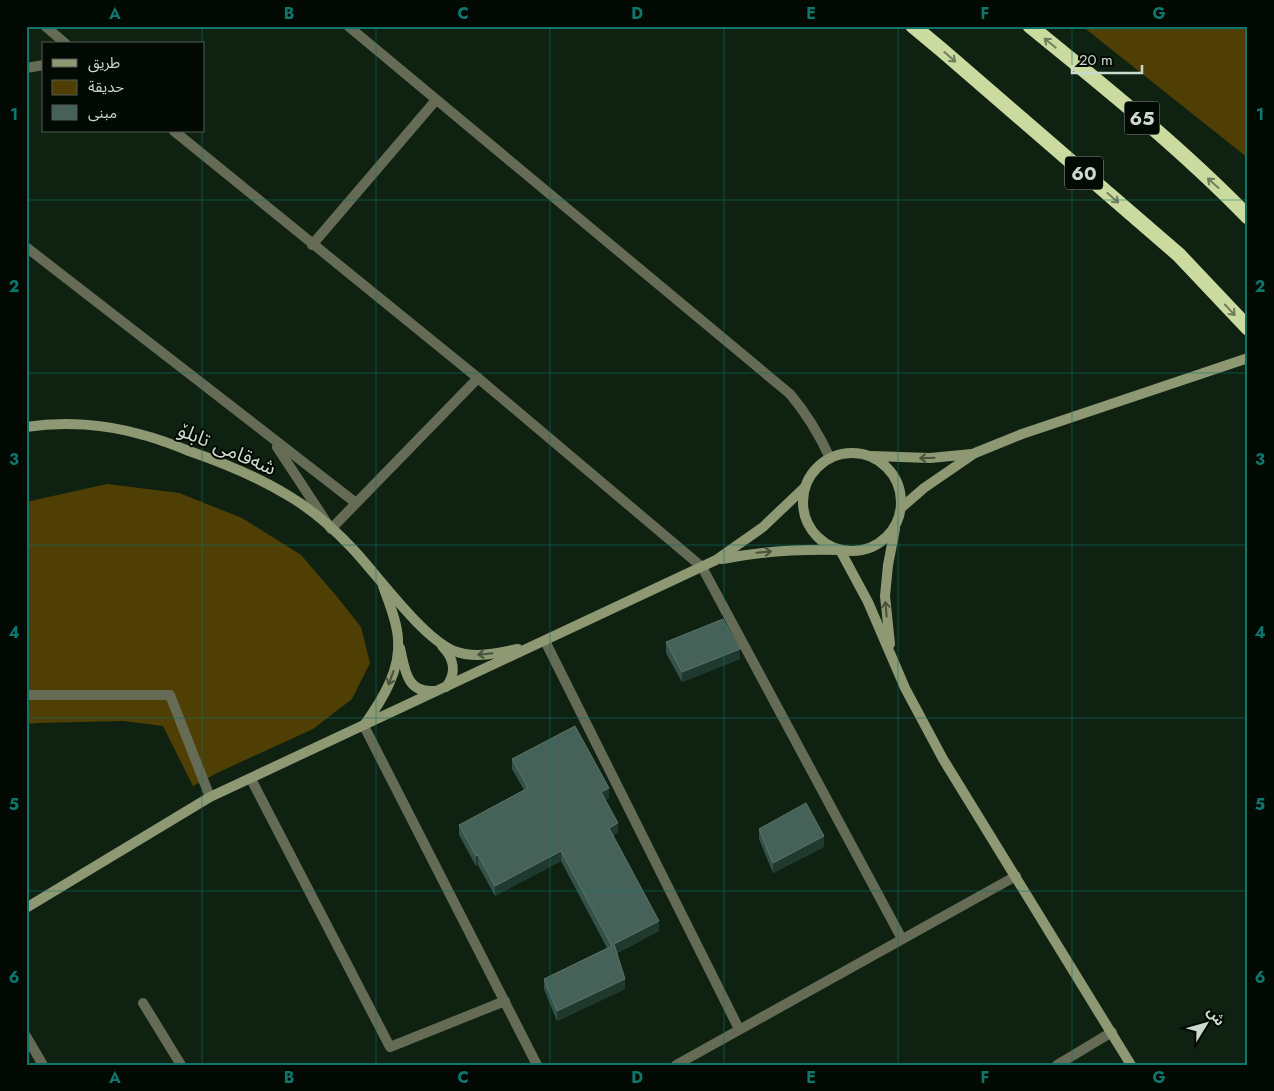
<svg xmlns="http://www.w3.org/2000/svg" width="1274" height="1091" viewBox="0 0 1274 1091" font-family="Jost,'Noto Sans Arabic',sans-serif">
<rect width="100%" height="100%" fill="#0f2212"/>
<g fill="#4f3f05">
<path d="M1082 26H1248V158Z"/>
<path d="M107 484 179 493 242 518 301 555 338 598 361 627 370 663 352 699 313 729 219 772 193 786 163 726 123 721 37 723 26 724V502Z"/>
</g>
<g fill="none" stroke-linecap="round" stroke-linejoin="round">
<g stroke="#656b54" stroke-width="10">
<path d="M45 26 66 44"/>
<path d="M348 26 790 394C807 414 819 434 830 458"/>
<path d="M26 68 44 65"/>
<path d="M174 131 478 378 702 567 902 939"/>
<path d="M312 245 436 100"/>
<path d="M26 247 356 503"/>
<path d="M277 447 331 529 478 378"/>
<path d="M545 641 739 1029"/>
<path d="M26 695H170L210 797"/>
<path d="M364 726 537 1065"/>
<path d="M251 779 390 1047 505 1001"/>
<path d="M143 1003 181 1065"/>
<path d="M26 1036 43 1065"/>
<path d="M676 1065 1016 876"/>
<path d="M1057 1065 1112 1032"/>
</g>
<g stroke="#8e9873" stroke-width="10">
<path d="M26 427C64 421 106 424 143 435 159 439 174 445 189 451 224 463 258 477 289 496 311 509 333 528 351 547 377 574 421 637 454 651 475 659 497 653 518 649"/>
<circle cx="852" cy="502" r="49"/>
<path d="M872 456 930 458 972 454"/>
<path d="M901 508 924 488 975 453 1022 434 1248 358"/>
<path d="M722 559C762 551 800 549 840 550L868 602 905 688 943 759 1131 1065"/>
<path d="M890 644 885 596 888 565 895 529"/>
<path d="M442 646C454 658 457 673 446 687"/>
<path d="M400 648C405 669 406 693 434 691"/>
<path d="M365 724C382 700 401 670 398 639 397 621 389 603 383 586"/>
<path d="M26 908 210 797 716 560 763 527 805 487"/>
</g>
<g stroke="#cbdba0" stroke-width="15">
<path d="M913 26 943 51 1179 255 1248 328"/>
<path d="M1030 26C1105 87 1181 148 1248 217"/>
</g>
</g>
<g fill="#34524a">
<path d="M666 642 740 659 682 682 666 653Z"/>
<path d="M512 759 609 798 605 800 618 833 613 835 659 931 617 953 625 989 557 1021 544 989V979L607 948 561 861 495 896 478 865 476 866 459 835V825L524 790 512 769Z"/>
<path d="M759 829 824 847 773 873 759 839Z"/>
</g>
<g fill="#1f392e">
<path d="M740 649V659L682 682V672Z"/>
<path d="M609 788V798L601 802V792Z"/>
<path d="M618 823V833L609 838V828Z"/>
<path d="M824 836V847L773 873V863Z"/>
<path d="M561 851V861L495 896V886Z"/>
<path d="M478 855V865L476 866V856Z"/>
<path d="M659 921V931L614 954V944Z"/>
<path d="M625 979V989L557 1021V1011Z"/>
</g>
<g fill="#456158" stroke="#5a746b">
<path d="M723 619 740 649 682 672 666 642Z"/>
<path d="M575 726 609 788 601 792 618 823 609 828 659 921 614 944 625 979 557 1011 544 979 612 946 561 851 495 886 478 855 476 856 459 825 528 788 512 759Z"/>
<path d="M806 803 824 836 773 863 759 829Z"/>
</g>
<defs><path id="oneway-shaft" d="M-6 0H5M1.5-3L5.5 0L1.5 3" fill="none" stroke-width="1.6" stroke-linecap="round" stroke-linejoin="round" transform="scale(1.25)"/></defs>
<g stroke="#717d5a">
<use href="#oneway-shaft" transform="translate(1050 43) rotate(-141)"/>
<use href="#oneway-shaft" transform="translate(950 57) rotate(41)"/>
<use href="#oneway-shaft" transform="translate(1213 183) rotate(-138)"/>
<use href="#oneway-shaft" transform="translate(1113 198) rotate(41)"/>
<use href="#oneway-shaft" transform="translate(1230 310) rotate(47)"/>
</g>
<g stroke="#48513c">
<use href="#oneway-shaft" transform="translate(927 458) rotate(178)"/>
<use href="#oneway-shaft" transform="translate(764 552) rotate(-5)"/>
<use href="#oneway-shaft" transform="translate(886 609) rotate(-95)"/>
<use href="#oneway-shaft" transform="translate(485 654) rotate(174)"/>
<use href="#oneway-shaft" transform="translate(391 678) rotate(110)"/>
</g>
<path fill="none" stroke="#0f766e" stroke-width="1" stroke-opacity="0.55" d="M202 26V44M376 26V1065M550 26V1065M724 26V1065M898 26V1065M1072 26V1065M202 131V1065M26 200H1248M26 373H1248M26 545H1248M26 718H1248M26 891H1248"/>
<g text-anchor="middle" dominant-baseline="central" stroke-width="4" stroke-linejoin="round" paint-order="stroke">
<g fill="#030a04" stroke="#909b91" stroke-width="1">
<rect x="1124.5" y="101.5" width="35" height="33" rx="4"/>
<rect x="1065" y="156.5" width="38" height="33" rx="4"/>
</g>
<g font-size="19" font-weight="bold" fill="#ccd9ce">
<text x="1142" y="118">65</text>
<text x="1084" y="173">60</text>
</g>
<g font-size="20" fill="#ccd9ce" stroke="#030a04">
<text transform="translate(227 449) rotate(23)">شەقامی تابلۆ</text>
</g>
</g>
<rect width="1274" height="1091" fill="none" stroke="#030a04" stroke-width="55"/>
<rect x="42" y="42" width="162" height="90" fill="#030a04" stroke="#535d55"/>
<rect x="52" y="59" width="25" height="8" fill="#8e9873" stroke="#535d55"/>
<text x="88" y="68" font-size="15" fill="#ccd9ce">طريق</text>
<rect x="52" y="80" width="25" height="15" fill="#4f3f05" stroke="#535d55"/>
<text x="88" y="92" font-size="15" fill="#ccd9ce">حديقة</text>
<rect x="52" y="105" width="25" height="15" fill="#456158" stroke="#535d55"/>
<text x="88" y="118" font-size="15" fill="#ccd9ce">مبنى</text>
<g transform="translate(1206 1024) rotate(53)" stroke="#030a04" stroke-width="4" paint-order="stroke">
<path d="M0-4L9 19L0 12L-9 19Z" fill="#ccd9ce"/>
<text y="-8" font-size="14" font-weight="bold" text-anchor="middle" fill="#ccd9ce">ش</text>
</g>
<path d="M1072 65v8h70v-8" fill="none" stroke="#ccd9ce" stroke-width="2.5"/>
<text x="1079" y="65" font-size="15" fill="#ccd9ce" stroke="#030a04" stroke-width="4" paint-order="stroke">20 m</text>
<rect x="28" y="28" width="1218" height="1036" fill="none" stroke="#0f766e" stroke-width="2"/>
<g font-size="16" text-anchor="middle" font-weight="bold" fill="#0f766e">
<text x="115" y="19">A</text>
<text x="289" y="19">B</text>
<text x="463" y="19">C</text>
<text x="637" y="19">D</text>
<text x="811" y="19">E</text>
<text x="985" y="19">F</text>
<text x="1159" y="19">G</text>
<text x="14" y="120">1</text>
<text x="1260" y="120">1</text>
<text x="14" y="292">2</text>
<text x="1260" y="292">2</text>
<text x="14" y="465">3</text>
<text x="1260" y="465">3</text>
<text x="14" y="638">4</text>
<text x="1260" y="638">4</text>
<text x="14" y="810">5</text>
<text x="1260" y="810">5</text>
<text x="14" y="983">6</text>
<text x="1260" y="983">6</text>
<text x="115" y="1083">A</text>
<text x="289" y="1083">B</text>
<text x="463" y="1083">C</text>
<text x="637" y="1083">D</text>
<text x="811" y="1083">E</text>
<text x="985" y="1083">F</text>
<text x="1159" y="1083">G</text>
</g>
</svg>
